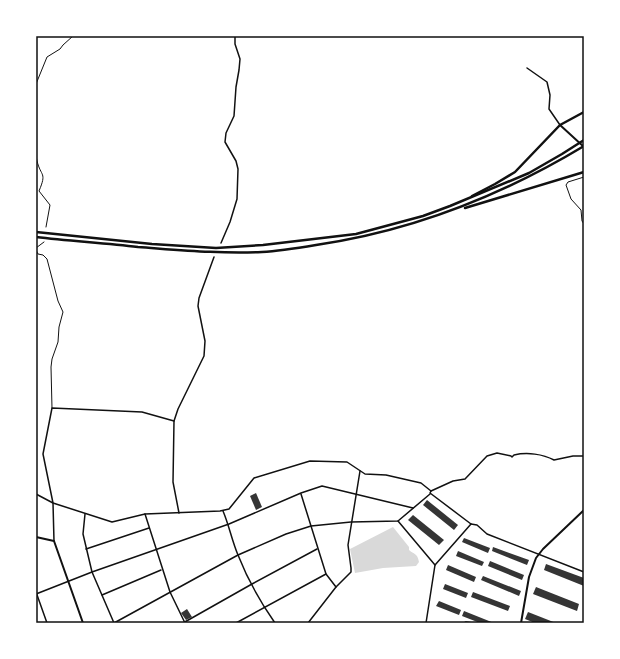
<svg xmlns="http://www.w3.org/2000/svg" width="620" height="659" viewBox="0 0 620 659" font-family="'IBM Plex Serif',serif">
<rect width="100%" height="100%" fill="#fff"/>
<path fill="#d9d9d9" d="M393 527 409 547V550C414 555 417 552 419 562L416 566 383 568 355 573 350 549Z"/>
<g fill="#353535">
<path d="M256 493 262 507 256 510 250 496Z"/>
<path d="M427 500 458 525 454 530 423 505Z"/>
<path d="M413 515 444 540 439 545 408 520Z"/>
<path d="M464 538 490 548 488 553 462 542Z"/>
<path d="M493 547 529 560 527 565 492 551Z"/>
<path d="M458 551 484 562 482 566 456 556Z"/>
<path d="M490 561 524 575 522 580 488 566Z"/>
<path d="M546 564 584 578V586L544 570Z"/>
<path d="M448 565 476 577 474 582 446 570Z"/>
<path d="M483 576 521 591 519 596 481 580Z"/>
<path d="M445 584 468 593 466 598 443 589Z"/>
<path d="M536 587 579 604 577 611 533 594Z"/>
<path d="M473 592 510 606 508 611 471 597Z"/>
<path d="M439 601 461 610 459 615 436 606Z"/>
<path d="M187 609 192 617 186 620 181 613Z"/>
<path d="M464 611 494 623H480L462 616Z"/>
<path d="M528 612 556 623H535L525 619Z"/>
</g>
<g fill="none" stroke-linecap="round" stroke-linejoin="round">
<path stroke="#111" stroke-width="1" d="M584 177 568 182 566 185 571 199 581 210 582 221 584 224"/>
<g stroke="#111" stroke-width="1">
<path d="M36 84 47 57 60 49 63 45 73 36"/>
<path d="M36 148C36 152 36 157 37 161 41 177 47 172 39 191L50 205 46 227"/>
<path d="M36 248 44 242"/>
<path d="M36 250 38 254 43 255 47 259 58 301 63 312 59 327 58 342 52 359 51 367 52 408"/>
</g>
<g stroke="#111" stroke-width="1.5">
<path d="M527 68 547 82 550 95 549 109 560 125"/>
<path d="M221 243 230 222 237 199 238 169 236 161 225 142 226 133 234 116 236 87 239 70 240 59 235 44V36"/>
<path d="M431 491 453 481 465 479 487 456 497 453 511 456 512 457 514 455C527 452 543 454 554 460L573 456H584"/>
<path d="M36 494 53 503 112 522 145 514 220 511 229 509 254 478 310 461 347 462 365 474 386 475 421 483 431 491 430 493 471 524 477 525 487 534 584 572"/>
<path d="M301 494 326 574 336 587"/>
<path d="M223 511C229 525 232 541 238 555 247 578 261 603 275 623"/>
<path d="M179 513 173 482 174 421 178 409 204 356 205 341 198 306 199 298 214 257"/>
<path d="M85 514 83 534 92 572 114 623"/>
<path d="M145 514 170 592 185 623"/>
<path d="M398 521 435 565 426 623"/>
<path d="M54 541 53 503 43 454 52 408 142 412 174 421"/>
<path d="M86 549 149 528"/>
<path d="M435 565 471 524"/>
<path d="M36 592 47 623"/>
<path d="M36 594 92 572 229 524 301 493 322 486 413 508"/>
<path d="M102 595 161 570"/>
<path d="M114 623 238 555 286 534 311 526 351 522 398 521 430 494"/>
<path d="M183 623 252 584 317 549"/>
<path d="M236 623 326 574"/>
<path d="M308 623 336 587 351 572V568L348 545 360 471"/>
<path d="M464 623 466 622 473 623"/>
</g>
<g stroke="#111" stroke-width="2">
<path d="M36 537 54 541 83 623"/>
<path d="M521 623 529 577 536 558 543 549 584 510"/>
</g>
<path stroke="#111" stroke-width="2" d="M560 125 584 147"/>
<g stroke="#111" stroke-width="2.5">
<path d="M472 196 495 184 515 172 560 125 584 112"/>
<path d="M465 208 584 172"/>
<path d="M36 232 152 244 216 248 263 245 356 234 423 216 450 206 529 173 562 154 584 140"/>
<path d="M36 237C70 241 104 243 138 247 180 250 221 254 262 252 280 251 298 248 316 245 412 231 501 196 584 146"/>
</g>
</g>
<rect width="620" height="659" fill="none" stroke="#ffffff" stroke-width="74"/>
<rect x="37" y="37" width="546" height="585" fill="none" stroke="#111" stroke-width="1.5"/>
</svg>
